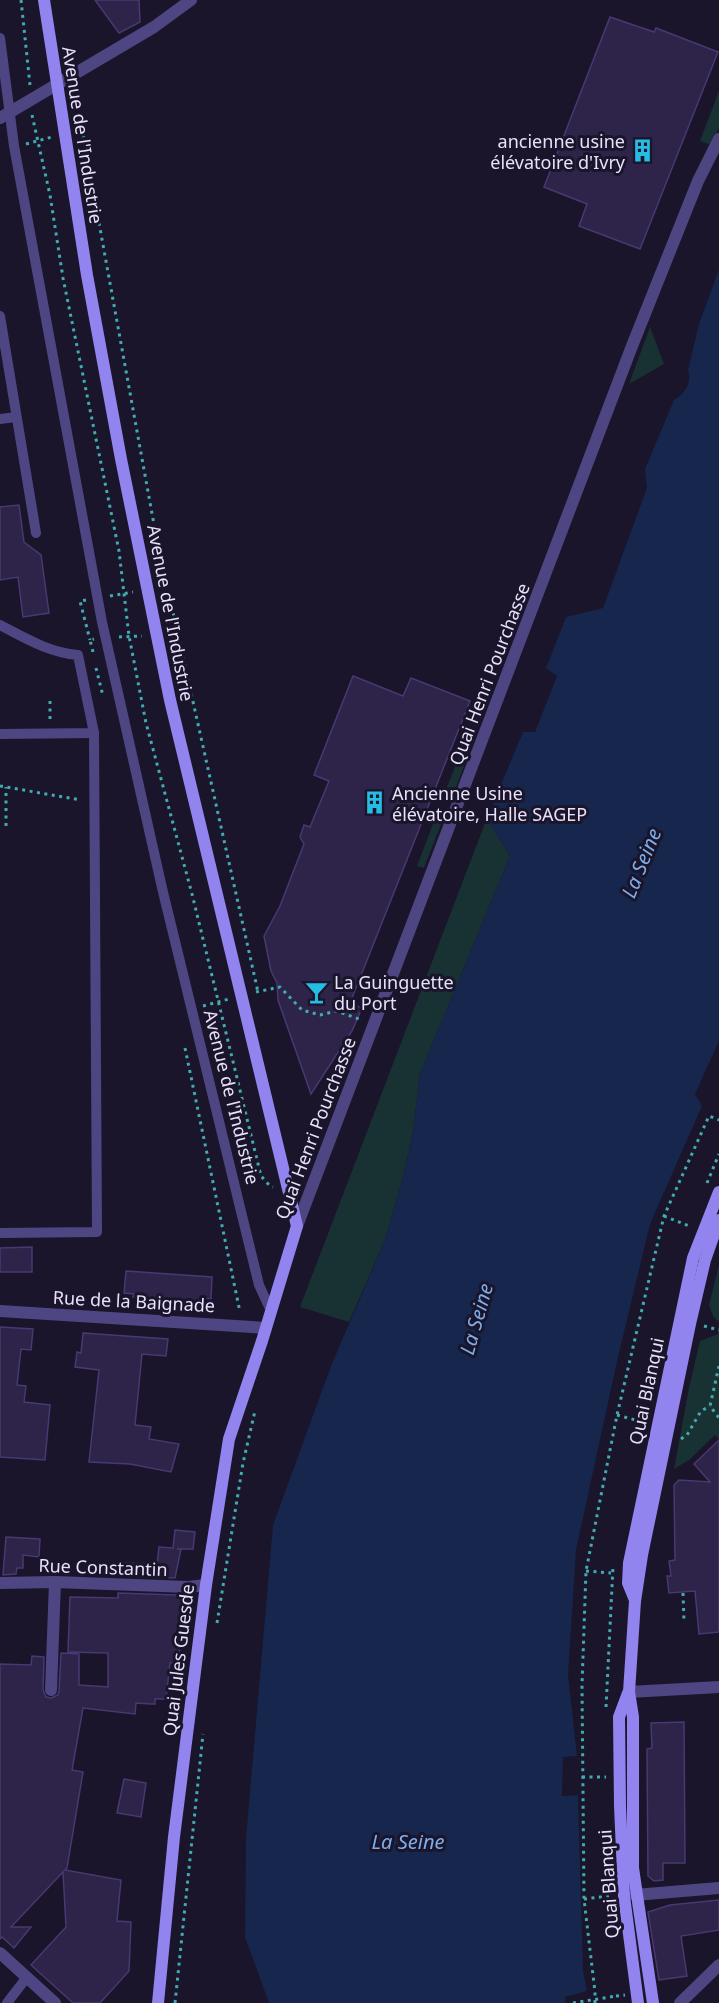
<svg xmlns="http://www.w3.org/2000/svg" width="719" height="2003" viewBox="0 0 719 2003" font-family="'Noto Sans',sans-serif">
<rect width="100%" height="100%" fill="#1a152a"/>
<g fill="#183133">
<path d="M719 91V127L712 145 700 141Z"/>
<path d="M650 327 664 364 629 384Z"/>
<path d="M467 737 474 740 453 795 445 792Z"/>
<path d="M436 816 443 819 424 868 417 866Z"/>
<path d="M487 818 510 856 420 1074 413 1132 404 1173 385 1240 349 1322 300 1307Z"/>
<path d="M719 1265V1439L715 1435 689 1460 674 1469 689 1388 700 1341 718 1334 719 1322 713 1316 709 1305Z"/>
</g>
<path fill="#16264c" d="M719 269V1041L695 1094 702 1106 650 1224 618 1357 576 1550 568 1675 577 1756 563 1757 562 1796 578 1795 583 1971 587 1991 565 1997V2003H269L245 1937 246 1838 273 1525 331 1366 385 1240 404 1173 413 1132 420 1074 510 856 487 818 523 732H535L557 676 546 668 566 617 603 608 647 488 645 469 674 400C685 394 692 383 688 370L699 324Z"/>
<g fill="#2e2348" stroke="#493871" stroke-width="1.5">
<path d="M95 0H139L140 22 119 33Z"/>
<path d="M610 17 654 32 656 28 718 52 640 249 579 226 587 204 544 187Z"/>
<path d="M19 505 24 542 41 555 49 613 23 617 18 577 0 580V507Z"/>
<path d="M353 676 403 696 411 678 470 701 350 1003 362 1008 352 1031 311 1094 278 1000 277 983 271 971 264 936 280 906 304 844 300 837 304 825 310 827 329 781 314 775Z"/>
<path d="M32 1247V1272H0V1248Z"/>
<path d="M126 1271 212 1277 211 1299 201 1298V1301L197 1300 196 1310 180 1309 181 1300 154 1298 153 1307H137L138 1297H133L134 1294 124 1293Z"/>
<path d="M0 1327 33 1329 31 1350 21 1349 17 1385 26 1386 24 1402 50 1405 45 1460 0 1457Z"/>
<path d="M83 1333 168 1339 166 1356 142 1354 135 1425 151 1427 149 1439 179 1444 171 1472 130 1464 89 1462 99 1370 75 1367 77 1352 81 1353Z"/>
<path d="M719 1440V1632L699 1634 695 1591 669 1593 667 1576H671L669 1561 675 1560 674 1485 679 1480 710 1482 694 1464Z"/>
<path d="M175 1530 195 1532 193 1549H177H181L175 1578 119 1576V1563L157 1564 159 1547 173 1548Z"/>
<path d="M6 1537 40 1539 39 1557 23 1555V1568H17L16 1574 3 1575Z"/>
<path d="M118 1593 176 1595 185 1606 178 1663H170L166 1699H155V1704H151L136 1703 135 1714 83 1708 72 1770 83 1772 67 1868 65 1870 121 1880 117 1921 131 1922 129 1971 100 2003H73L31 1965 66 1927 63 1872 11 1927H31L14 1948 2 1937 0 1939V1664L31 1665 32 1656 44 1657 43 1690 46 1697 51 1698 58 1695 59 1691 61 1653 79 1654V1685L108 1687V1653L68 1652 70 1597 118 1598Z"/>
<path d="M684 1722 685 1863H663V1880L654 1881 648 1876 647 1749 652 1748 651 1723Z"/>
<path d="M124 1779 146 1783 141 1817 117 1813Z"/>
<path d="M719 1900V1930L681 1936 687 1976 659 1980 648 1912 670 1905Z"/>
</g>
<g fill="none" stroke-linecap="round" stroke-linejoin="round">
<g stroke="#41abaf" stroke-width="3" stroke-dasharray="3 4.5" stroke-linecap="butt">
<path d="M21 0 30 85"/>
<path d="M32 115 50 195 63 278 119 551 129 636 146 723 192 894 261 1176 270 1186 273 1187"/>
<path d="M77 126 81 124 157 541 258 992"/>
<path d="M26 144 52 137"/>
<path d="M110 596 133 592"/>
<path d="M86 600 80 601 90 640"/>
<path d="M119 637 142 636"/>
<path d="M93 652 90 640 94 639"/>
<path d="M96 668 103 696"/>
<path d="M50 701V722"/>
<path d="M0 786 81 800"/>
<path d="M6 826V787"/>
<path d="M256 992 280 987 302 1010 320 1015 336 1011 362 1020"/>
<path d="M203 1006 229 999"/>
<path d="M185 1048 240 1312"/>
<path d="M707 1183 719 1154"/>
<path d="M664 1216 689 1226"/>
<path d="M704 1326 719 1330"/>
<path d="M719 1366 710 1406 719 1418"/>
<path d="M617 1415 643 1422"/>
<path d="M681 1439 687 1435 701 1411 710 1406"/>
<path d="M586 1571 611 1573"/>
<path d="M683 1593 684 1621"/>
<path d="M217 1623 243 1463 255 1411"/>
<path d="M606 1707 613 1567"/>
<path d="M582 1777H606"/>
<path d="M584 1899 609 1896"/>
<path d="M616 1996 625 1995"/>
<path d="M175 2003 203 1734"/>
<path d="M595 2003V1992L584 1899 582 1685 586 1571 617 1415 664 1216 709 1116 719 1120"/>
</g>
<g stroke="#4e4683" stroke-width="10">
<path d="M0 38 14 146 102 622 163 892 259 1285 271 1311"/>
<path d="M0 316 36 533"/>
<path d="M0 419 16 417"/>
<path d="M0 625C25 638 50 653 78 655L94 733 0 734"/>
<path d="M0 1233 97 1232 94 733"/>
<path d="M7 2003 27 1977"/>
</g>
<g stroke="#4e4683" stroke-width="12">
<path d="M0 118 154 27 191 0"/>
<path d="M297 1226 632 346 698 181 719 139"/>
<path d="M0 1311 266 1328"/>
<path d="M0 1583 55 1582 188 1587 206 1585"/>
<path d="M51 1690 55 1582"/>
<path d="M629 1692 719 1687"/>
<path d="M635 1895 719 1888"/>
<path d="M0 1953 55 2003"/>
<path d="M680 2003 719 1965"/>
</g>
<g stroke="#9184ef" stroke-width="12">
<path d="M44 0 87 275 121 459 170 700 297 1226 262 1341 229 1439 206 1585 174 1837 158 2003"/>
<path d="M635 1600 628 1583 629 1563 693 1258 719 1192"/>
<path d="M628 1693 619 1717 620 1806 624 1896 638 2003"/>
<path d="M653 2003 633 1868V1717L629 1692 635 1601 642 1555 690 1324 705 1260 719 1220"/>
</g>
<path stroke="#41abaf" stroke-width="3" stroke-dasharray="3 4.5" stroke-linecap="butt" d="M573 2003 616 1996"/>
</g>
<defs>
<symbol id="building-bare" viewBox="-9 -9 18 18"><path d="M-4-6H4V6H1V3H-1V6H-4ZM-2.5-4.3h1.7v1.8h-1.7ZM.8-4.3h1.7v1.8H.8ZM-2.5-1h1.7V.8h-1.7ZM.8-1h1.7V.8H.8Z" fill="#25bde3" stroke="#1a152a" stroke-width="2.5" paint-order="stroke"/></symbol>
<symbol id="bar-bare" viewBox="-9 -9 18 18"><path d="M-6-5H6L.8 .8V4.5H3.5V6h-7V4.5H-.8V.8Z" fill="#25bde3" stroke="#1a152a" stroke-width="2.5" paint-order="stroke"/></symbol>
</defs>
<g fill-rule="evenodd">
<use href="#building-bare" x="626" y="134" width="33" height="33"/>
<use href="#building-bare" x="358" y="786" width="33" height="33"/>
<use href="#bar-bare" x="300" y="976" width="33" height="33"/>
</g>
<g text-anchor="middle" dominant-baseline="central" stroke-width="6" stroke-linejoin="round" paint-order="stroke">
<g font-size="18" fill="#e7e1fb" stroke="#1a152a">
<text transform="translate(83 135) rotate(81)">Avenue de l'Industrie</text>
<text transform="translate(171 613) rotate(79)">Avenue de l'Industrie</text>
<text transform="translate(489 674) rotate(-69)">Quai Henri Pourchasse</text>
<text transform="translate(232 1097) rotate(76)">Avenue de l'Industrie</text>
<text transform="translate(315 1128) rotate(-69)">Quai Henri Pourchasse</text>
<text transform="translate(134 1301) rotate(3)">Rue de la Baignade</text>
<text transform="translate(646 1391) rotate(-78)">Quai Blanqui</text>
<text transform="translate(103 1567) rotate(2)">Rue Constantin</text>
<text transform="translate(178 1660) rotate(-83)">Quai Jules Guesde</text>
<text transform="translate(608 1884) rotate(-94)">Quai Blanqui</text>
</g>
<g font-size="18" fill="#e7e1fb" stroke="#1a152a" text-anchor="start">
<text x="625" y="141" text-anchor="end">ancienne usine<tspan x="625" dy="21">élévatoire d'Ivry</tspan></text>
<text x="392" y="793">Ancienne Usine<tspan x="392" dy="21">élévatoire, Halle SAGEP</tspan></text>
<text x="334" y="982">La Guinguette<tspan x="334" dy="21">du Port</tspan></text>
</g>
<g font-size="20" font-style="italic" fill="#7caeee" stroke="#1a152a">
<text transform="translate(641 863) rotate(-68)">La Seine</text>
<text transform="translate(476 1319) rotate(-74)">La Seine</text>
<text x="408" y="1841">La Seine</text>
</g>
</g>
</svg>
